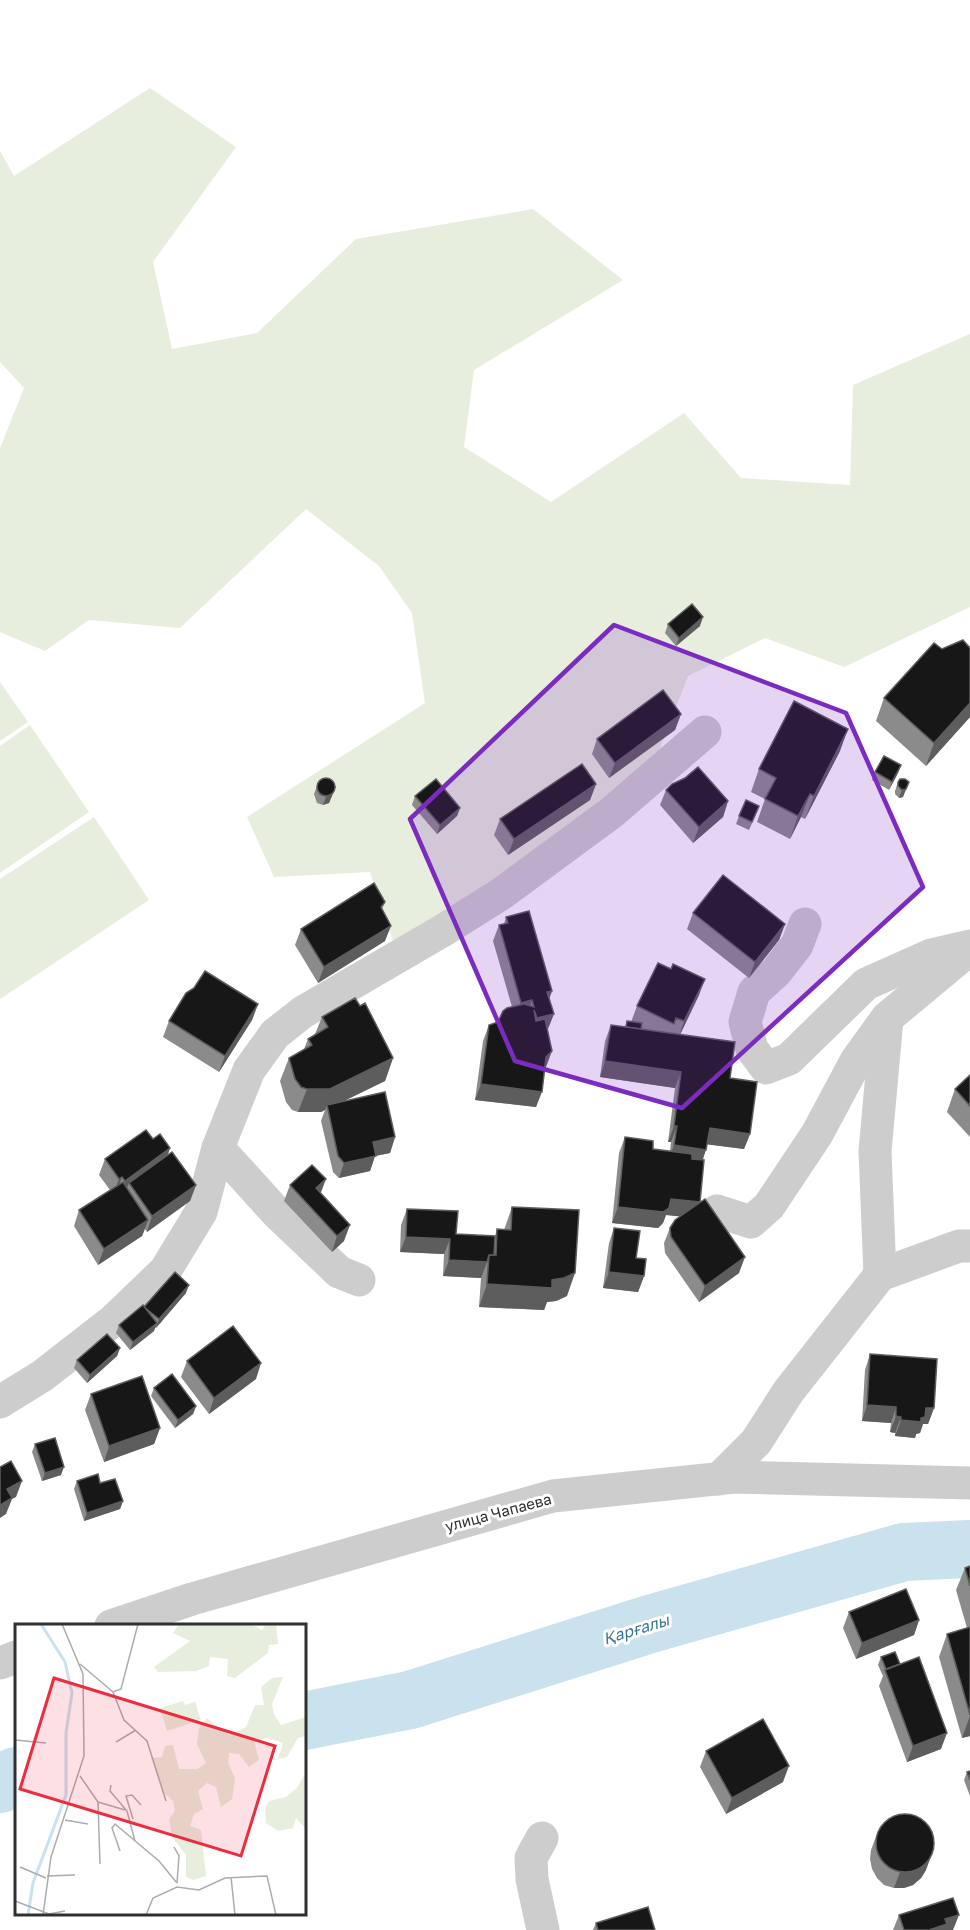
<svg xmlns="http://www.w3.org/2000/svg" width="970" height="1930" viewBox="0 0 970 1930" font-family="'Golos Text',sans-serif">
<rect width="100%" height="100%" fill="#fff"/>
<g fill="#e7eede">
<path d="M150 88 236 147 153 262 172 349 257 333 356 239 533 209 623 280 474 370 464 447 551 502 684 413 741 478 850 485 853 385 970 334V607L844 667 765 638 688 676 647 782 398 956 370 872 274 877 247 817 425 703 412 613 379 566 306 509 180 628 89 620 45 651 0 632V448L24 388 0 362V151L14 176Z"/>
<path d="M0 682 28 722 0 741Z"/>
<path d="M30 725 89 812 0 873V746Z"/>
<path d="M94 817 149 900 0 999V879Z"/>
</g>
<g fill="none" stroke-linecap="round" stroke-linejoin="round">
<g stroke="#cae1ee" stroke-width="58">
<path d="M304 1721 410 1700 650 1624 904 1552 970 1549"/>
<path d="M0 1784 16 1776"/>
</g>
<g stroke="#cdcdcd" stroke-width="33">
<path d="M805 924 797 945 776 972 754 992 745 1022 752 1049 766 1068 789 1059 866 984 931 955 970 946"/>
<path d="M218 1148 277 1213 339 1272 359 1280"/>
<path d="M717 1211 751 1222 769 1206 817 1134 856 1061 887 1018 969 950"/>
<path d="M880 1275 875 1151 887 1019"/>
<path d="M0 1402 42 1376 114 1320 165 1271 201 1212 218 1148 249 1070 275 1034 303 1012 442 931 501 894 611 813 705 732"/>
<path d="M719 1479 756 1442 788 1392 880 1275 959 1246H970"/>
<path d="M542 1838 531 1858 532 1879 543 1930"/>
</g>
<g stroke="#cdcdcd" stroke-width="33">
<path d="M111 1626 192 1599 553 1496 734 1477 970 1483"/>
<path d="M0 1663 16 1657"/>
</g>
</g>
<g fill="#8b8b8b">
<path d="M668 624 700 626 676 646 665 633Z"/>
<path d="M970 648V717L926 766 876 721 884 698 942 649Z"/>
<path d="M681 714 675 730 609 778 592 754 597 739Z"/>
<path d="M840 751 805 819 801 817 790 839 757 822 765 799 751 792 759 769Z"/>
<path d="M901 765 898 773 889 790 872 780 875 772Z"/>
<path d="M905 779 903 797 899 798 895 794V791L898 782Z"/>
<path d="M596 784 590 800 508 855 494 835 500 819Z"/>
<path d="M317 786H336L329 803 323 805 317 803 314 794Z"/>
<path d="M666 790 728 801 723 817 693 843 660 805Z"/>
<path d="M415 796 460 808 457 816 437 834 412 805Z"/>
<path d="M756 814 749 830 736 824 739 816Z"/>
<path d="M385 902 382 909 385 941 318 983 295 945 301 929Z"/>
<path d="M693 913 785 924 779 940 749 978 687 929Z"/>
<path d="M506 917 552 991 549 999 546 1067 545 1069 536 1107 475 1100 483 1041 489 1025 498 1022 512 1007 493 941 499 925 504 924Z"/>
<path d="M699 995 680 1034 730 1078 750 1134 744 1149 707 1144 703 1160 700 1202 739 1273 699 1302 665 1253 664 1243 670 1228 680 1216 666 1215 663 1223 658 1228 612 1223 619 1153 625 1137 653 1149 670 1151 671 1142H668L675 1088 600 1077 605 1041 611 1025 625 1027 627 1021 631 1022 637 1006Z"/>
<path d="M258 1004 252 1020 219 1072 163 1037 169 1021Z"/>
<path d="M322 1017 393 1058 385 1081 340 1102 395 1137 390 1153 375 1156 370 1171 339 1178 333 1172 321 1121 325 1110 321 1112H298L292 1110 286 1102 280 1081 289 1058 304 1049 308 1039 315 1034Z"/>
<path d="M970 1075V1137L947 1112 955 1089Z"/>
<path d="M153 1139 170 1148 168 1155 196 1185 190 1201 147 1232 145 1229 142 1236 98 1265 74 1226 79 1210 110 1190 99 1175 105 1159Z"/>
<path d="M290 1185 344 1241 332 1252 284 1201Z"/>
<path d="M512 1207 567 1296 556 1301 547 1302 544 1310 479 1307 481 1278 443 1276 444 1254 400 1252 401 1225 407 1209 456 1234 495 1236 497 1229 504 1230Z"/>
<path d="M614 1228 636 1258 644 1276 638 1292 603 1288 609 1243Z"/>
<path d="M186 1293 156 1328 155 1327 154 1331 130 1350 116 1333 119 1325 144 1307Z"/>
<path d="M120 1348 117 1356 87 1383 74 1368 77 1360Z"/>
<path d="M870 1354 934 1408 928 1424H923L920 1433 916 1434 915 1438 895 1436V1433L890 1432 891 1423 862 1421 865 1370Z"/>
<path d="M187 1361 256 1379 209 1414 181 1377Z"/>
<path d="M154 1388 196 1406 193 1414 175 1428 151 1396Z"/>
<path d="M91 1394 160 1428 154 1444 104 1462 85 1410Z"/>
<path d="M35 1444 61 1475 42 1481 32 1452Z"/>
<path d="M77 1481 100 1483 123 1501 120 1509 84 1521 74 1489Z"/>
<path d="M970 1566V1736L962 1738 939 1657 947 1634 967 1628 956 1590 965 1568Z"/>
<path d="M849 1612 919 1620 914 1635 856 1659 843 1628Z"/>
<path d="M881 1657 900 1664 941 1749 907 1762 879 1686 883 1676 878 1665Z"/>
<path d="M706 1751 783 1782 726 1814 700 1767Z"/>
<path d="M970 1771V1796L964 1780 967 1772Z"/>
<path d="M877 1834 926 1870 921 1878 913 1885 904 1888H894L884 1885 877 1878 872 1869 870 1859 871 1850Z"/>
<path d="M899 1915 953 1930H893Z"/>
<path d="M596 1923 598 1930H593Z"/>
</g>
<g fill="#5d5d5d">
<path d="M703 617 700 626 676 646 679 638Z"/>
<path d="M970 703V717L926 766 934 743Z"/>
<path d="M681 714 675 730 609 778 615 763Z"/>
<path d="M848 729 840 751 805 819 814 796Z"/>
<path d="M901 765 898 773 889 790 892 782Z"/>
<path d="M909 782 903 797 899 798 902 790Z"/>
<path d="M596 784 590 800 508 855 514 839Z"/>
<path d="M336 786 329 803 323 805 326 797Z"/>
<path d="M810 794 801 817 790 839 798 816Z"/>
<path d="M728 801 723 817 693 843 699 827Z"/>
<path d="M460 808 457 816 437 834 440 825Z"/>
<path d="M785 924 779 940 749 978 755 962Z"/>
<path d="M391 926 385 941 318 983 324 967Z"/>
<path d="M705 979 699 995 679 1037 684 1021Z"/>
<path d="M552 991 546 1007 547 992Z"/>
<path d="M532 1000 527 1016 516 1019 521 1003Z"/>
<path d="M258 1004 252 1020 219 1072 225 1056Z"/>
<path d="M554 1014 548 1029 532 1034 537 1018Z"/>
<path d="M552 1051 546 1067 540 1073 546 1057Z"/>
<path d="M393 1058 385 1081 328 1109 327 1105 325 1110 321 1112H298L307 1089Z"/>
<path d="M605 1061 681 1072 675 1088 600 1077Z"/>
<path d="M481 1084 542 1092 536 1107 475 1100Z"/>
<path d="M674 1126H677L671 1142H668Z"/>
<path d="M710 1128 750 1134 744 1149 704 1144Z"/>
<path d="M395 1137 390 1153 375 1156 370 1171 339 1178 344 1163 373 1142Z"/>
<path d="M674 1145 706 1150 700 1166 668 1161Z"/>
<path d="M170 1148 164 1164 129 1183 125 1192 119 1197 125 1181Z"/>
<path d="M122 1177 116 1193 113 1195 119 1179Z"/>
<path d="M326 1179 320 1195 316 1188Z"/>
<path d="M196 1185 190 1201 147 1232 152 1216Z"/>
<path d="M671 1199 700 1202 694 1218 666 1215 663 1223 658 1228 612 1223 618 1207Z"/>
<path d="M148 1220 142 1236 98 1265 104 1249Z"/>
<path d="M350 1225 344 1241 332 1252 337 1236Z"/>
<path d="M406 1237 450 1239 444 1254 400 1252Z"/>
<path d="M745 1257 739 1273 699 1302 705 1286Z"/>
<path d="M449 1260 487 1262 481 1278 443 1276Z"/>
<path d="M609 1272 644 1276 638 1292 603 1288Z"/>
<path d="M575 1273 567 1296 556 1301 547 1302 544 1310 479 1307 487 1284 552 1280Z"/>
<path d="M189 1285 186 1293 156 1328 159 1319Z"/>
<path d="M157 1323 154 1331 130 1350 133 1342Z"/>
<path d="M120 1348 117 1356 87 1383 90 1375Z"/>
<path d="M261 1363 256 1379 209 1414 214 1398Z"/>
<path d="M867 1405 896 1407 891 1423 862 1421Z"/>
<path d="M196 1406 193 1414 175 1428 178 1420Z"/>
<path d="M926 1408H934L928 1424H923L920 1433 916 1434 915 1438 895 1436 901 1420Z"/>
<path d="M896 1416 901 1417 895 1433 890 1432Z"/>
<path d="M160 1428 154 1444 104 1462 109 1446Z"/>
<path d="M64 1467 61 1475 42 1481 45 1473Z"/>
<path d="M22 1481 16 1497 12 1499 6 1514 0 1518V1505L7 1489Z"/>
<path d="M123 1501 120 1509 84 1521 87 1513Z"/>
<path d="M919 1620 914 1635 856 1659 862 1643Z"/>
<path d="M970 1716V1736L962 1738Z"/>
<path d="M947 1733 941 1749 907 1762 913 1746Z"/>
<path d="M789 1766 783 1782 726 1814 732 1798Z"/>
<path d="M932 1854 926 1870 921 1878 913 1885 904 1888H894L900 1872Z"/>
<path d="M959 1915 953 1930H929L945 1919Z"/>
</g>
<g fill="#171717" stroke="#5d5d5d" stroke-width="1.5">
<path d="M692 604 703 617 679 638 668 624Z"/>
<path d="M963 640 970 648V703L934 743 884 698 934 643 942 649Z"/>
<path d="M663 690 681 714 615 763 597 739Z"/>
<path d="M794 701 848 729 814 796 810 794 798 816 765 799 776 778 759 769Z"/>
<path d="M884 756 901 765 892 782 875 772Z"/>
<path d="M582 764 596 784 514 839 500 819Z"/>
<path d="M698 767 728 801 699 827 666 790 672 784 685 778Z"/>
<circle cx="326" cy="787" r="9"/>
<path d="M436 779 460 808 440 825 415 796Z"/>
<path d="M900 779H905L909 782 906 789 902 790 898 786V782Z"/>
<path d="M746 800 759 806 752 822 739 816Z"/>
<path d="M723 875 785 924 755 962 693 913Z"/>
<path d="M374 883 385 902 381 907 391 926 324 967 301 929Z"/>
<path d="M529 911 552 991 547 992 554 1014 537 1018 534 1010 536 1021 545 1019 552 1051 546 1057 542 1092 481 1084 489 1025 498 1022 503 1011 507 1008 524 1004 534 1007 532 1000 521 1003 499 925 508 923 506 917Z"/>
<path d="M658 963 671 969 673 964 705 979 684 1021 676 1018 674 1024 637 1006Z"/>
<path d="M205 971 258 1004 225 1056 169 1021 186 993 194 988Z"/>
<path d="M355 998 360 1006 365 1003 393 1058 330 1089H307L301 1087 295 1079 289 1058 312 1045 308 1039 328 1027 322 1017Z"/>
<path d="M627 1021 642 1023 641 1029 626 1027Z"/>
<path d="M611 1025 735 1042 730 1078 757 1082 750 1134 710 1128 706 1150 674 1145 677 1126H674L681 1072 605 1061Z"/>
<path d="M970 1075V1106L955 1089Z"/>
<path d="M385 1092 395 1137 373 1142 376 1156 344 1163 338 1156 327 1105Z"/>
<path d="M146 1130 153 1139 160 1134 170 1148 125 1181 122 1177 119 1179 105 1159Z"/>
<path d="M625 1137 653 1141V1149L692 1154V1159L704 1160 700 1202 671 1199 669 1208 663 1212 618 1207Z"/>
<path d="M172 1152 196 1185 152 1216 129 1183Z"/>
<path d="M312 1165 326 1179 316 1188 350 1225 337 1236 290 1185Z"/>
<path d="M123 1182 148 1220 104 1249 79 1210Z"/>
<path d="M705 1199 745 1257 705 1286 671 1237 670 1228 675 1220Z"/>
<path d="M512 1207 579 1210 575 1273 564 1278 552 1280V1288L487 1284 489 1255H496L497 1229 511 1230Z"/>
<path d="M407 1209 458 1211 456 1234 495 1236 494 1255H489L487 1262 449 1260 450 1239 406 1237Z"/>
<path d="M614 1228 640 1231 636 1258 646 1259 644 1276 609 1272Z"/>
<path d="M175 1272 189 1285 159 1319 144 1307Z"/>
<path d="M143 1305 157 1323 133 1342 119 1325Z"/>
<path d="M233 1326 261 1363 214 1398 187 1361Z"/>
<path d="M107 1334 120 1348 90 1375 77 1360Z"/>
<path d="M870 1354 937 1359 934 1408H926L925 1417 921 1418V1422L901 1420V1417L896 1416V1407L867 1405Z"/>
<path d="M172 1374 196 1406 178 1420 154 1388Z"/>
<path d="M142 1376 160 1428 109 1446 91 1394Z"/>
<path d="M55 1438 64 1467 45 1473 35 1444Z"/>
<path d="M11 1461 22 1481 7 1489 12 1498 0 1505V1467Z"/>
<path d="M98 1474 100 1483 115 1479 123 1501 87 1513 77 1481Z"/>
<path d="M970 1566V1586L965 1568Z"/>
<path d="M906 1589 919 1620 862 1643 849 1612Z"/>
<path d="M970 1627V1715L947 1634Z"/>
<path d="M895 1652 900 1664 886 1669 881 1657Z"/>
<path d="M919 1657 947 1733 913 1746 885 1670Z"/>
<path d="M763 1719 789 1766 732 1798 706 1751Z"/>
<path d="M970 1771V1780L967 1772Z"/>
<circle cx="905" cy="1843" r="29"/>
<path d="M953 1898 959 1915 945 1919 947 1924 929 1930H904L899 1915Z"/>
<path d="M648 1907 655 1930H598L596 1923Z"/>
</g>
<path fill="#7b2cbf" fill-opacity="0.2" stroke="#7b2cbf" stroke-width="4.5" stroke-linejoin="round" d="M614 625 846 713 923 887 682 1108 515 1061 410 819Z"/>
<g text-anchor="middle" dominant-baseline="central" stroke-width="6" stroke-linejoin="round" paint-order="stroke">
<g font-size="15" fill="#303030" stroke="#fff">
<text transform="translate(498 1512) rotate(-15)">улица Чапаева</text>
</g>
<g font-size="16" font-style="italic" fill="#3a7596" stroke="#fff">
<text transform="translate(636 1629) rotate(-17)">Қарғалы</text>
</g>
</g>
<g transform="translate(15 1624)">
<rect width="291" height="291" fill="#fff"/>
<path d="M164 0H236L247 6 251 0H261L263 20 254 21 253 29 220 54 212 52 213 35 195 33 194 42 181 47 143 48 139 43 175 17 158 9ZM268 53 257 80 259 90 266 101 291 93V112L283 114 272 133 263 135 268 119 253 114 239 117 244 136 234 143 224 130 214 129 213 139 220 154 217 175 206 183 201 163 192 159 183 167 188 185 179 190 175 202 186 206 191 252 178 256 171 253V231L157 213 154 195 160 187 158 177 148 168 136 134 147 133 150 122 158 121 164 145H182L191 139 182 120 184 104 192 94 214 111 231 103 240 81H249L246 63 257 54ZM168 77 170 81 180 78 186 96 152 107 145 84ZM291 148V205L281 194 278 204 263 207 251 199 250 185 254 177 271 173 282 164Z" fill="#e7eede"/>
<path fill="none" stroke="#cae1ee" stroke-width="3" d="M13 291 18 259 51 171V109L57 69 50 38 26 0"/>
<path fill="none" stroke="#acacac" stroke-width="1.5" d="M65 40 98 68 106 65 123 0M98 68 109 96 132 117 151 177M0 116 31 119M101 118 121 106M65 152 83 178 85 240M96 161 95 167 112 187 120 217M83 178 110 186M118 195 111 172 117 171 126 181M50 196 73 200M159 223 164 232 162 259M105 227 97 204 100 200 144 237 162 259M5 243 31 254M32 252 60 251M216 253 220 291M0 277 34 290 50 287M28 291 36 233 69 132 68 50 47 0M131 291 138 274 162 263 184 266 210 254 252 252 261 291"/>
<path fill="#ec2d40" fill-opacity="0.15" stroke="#ec2d40" stroke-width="3" d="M39 54 260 122 226 232 5 165Z"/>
<rect width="291" height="291" fill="none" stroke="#303030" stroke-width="3"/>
</g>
</svg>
